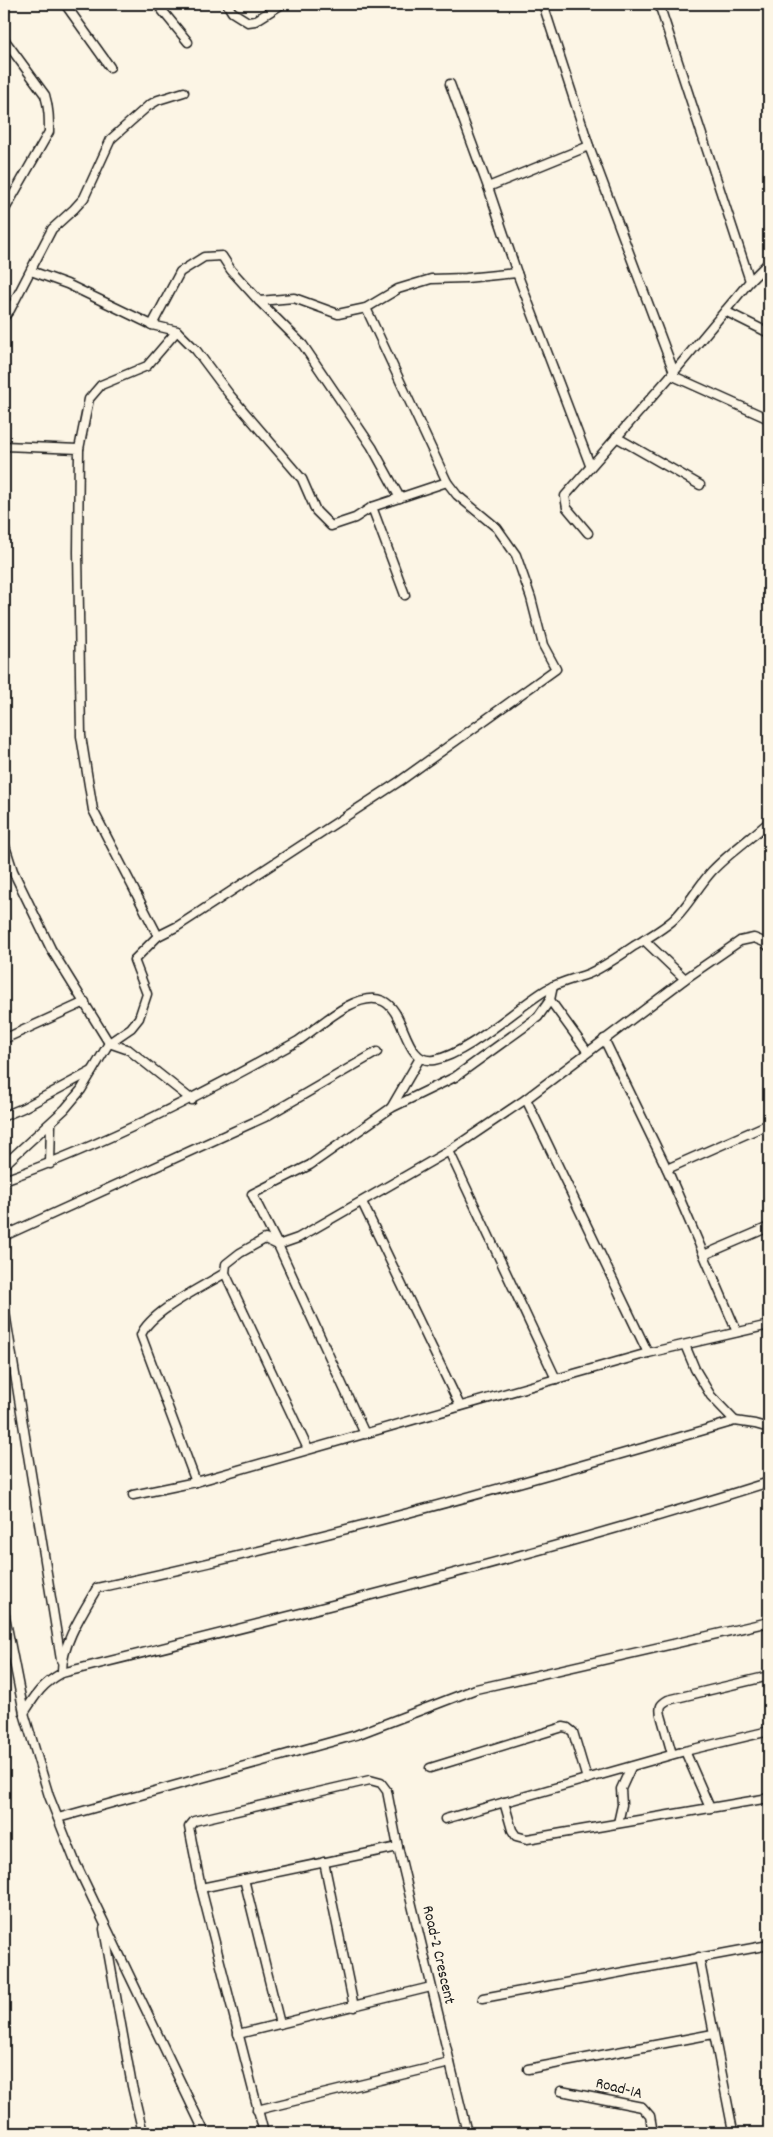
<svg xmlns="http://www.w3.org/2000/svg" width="773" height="2137" viewBox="0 0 773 2137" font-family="Dekko,sans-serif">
<rect width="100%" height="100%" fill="#fcf5e5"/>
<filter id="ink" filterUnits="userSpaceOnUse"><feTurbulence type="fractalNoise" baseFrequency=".02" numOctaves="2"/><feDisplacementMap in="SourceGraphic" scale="10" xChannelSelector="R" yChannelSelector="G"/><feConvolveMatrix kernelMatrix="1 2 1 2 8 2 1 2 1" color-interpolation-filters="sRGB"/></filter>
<g filter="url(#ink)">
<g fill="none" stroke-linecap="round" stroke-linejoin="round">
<defs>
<g id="minor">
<path d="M65 4 110 67"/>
<path d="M157 4 188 42"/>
<path d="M227 4 232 12 248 22 255 21 282 4"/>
<path d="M543 4 589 146 674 372"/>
<path d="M4 39 45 95C49 108 49 119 49 132L4 211"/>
<path d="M450 84 488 187 517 273 590 465"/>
<path d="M488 187 589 146"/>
<path d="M31 271 67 284 152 325 180 272 204 257 222 256 231 270 259 301 294 298 338 314 366 308 398 289 431 279 466 278 517 273"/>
<path d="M750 281 769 262"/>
<path d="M259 301 303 345 372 447 400 498"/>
<path d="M725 311 769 333"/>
<path d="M4 317 10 310 52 229 74 209 84 198 111 139 148 106 158 100 184 92"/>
<path d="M152 325 177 331 196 350 229 394 302 479 316 511 331 526 355 518 372 507 447 482 366 308"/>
<path d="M671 375 769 419"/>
<path d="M616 437 700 485"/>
<path d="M4 446 79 449 78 552 81 736 93 810 158 936 134 960 147 994 139 1018 131 1028 109 1043 81 1090 65 1109 4 1165"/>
<path d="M79 449 89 399 101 385 147 366 177 331"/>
<path d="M372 507 405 595"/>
<path d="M588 533 567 508 565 496 674 372 750 281 659 4"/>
<path d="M4 843 13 871 51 949 109 1043 129 1050 192 1100"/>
<path d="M158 936 178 926 400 781 556 669 543 645 531 598 516 555 497 528 457 495 447 482"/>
<path d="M644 940 685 979"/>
<path d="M550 1000 587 1051"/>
<path d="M4 1039 85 1002"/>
<path d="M604 1039 667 1169 737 1332"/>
<path d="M526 1099 648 1353"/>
<path d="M391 1108 420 1058"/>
<path d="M4 1116 23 1108 92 1071"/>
<path d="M449 1151 556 1379"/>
<path d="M50 1164 51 1123"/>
<path d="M667 1169 769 1124"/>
<path d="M4 1180C106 1144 203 1094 298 1041 318 1028 357 989 383 1001 406 1011 404 1065 434 1060 468 1054 515 1009 546 990 559 982 574 979 588 974 604 967 619 956 634 946 646 939 660 931 672 921 687 908 698 886 712 871 729 853 751 838 769 822"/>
<path d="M362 1202 460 1406"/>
<path d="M4 1236 265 1117 377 1052"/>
<path d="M704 1255 769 1227"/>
<path d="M4 1306 61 1660"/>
<path d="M685 1345 695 1369 711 1396 735 1421"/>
<path d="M365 1434 278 1245 252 1194 310 1165 391 1108 455 1077 538 1017 550 1000 553 986"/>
<path d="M308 1449 225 1273 226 1264 240 1253 265 1239 278 1245 298 1238 449 1151 526 1099 685 979 740 941 754 938 764 942 769 947"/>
<path d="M196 1482 141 1335C150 1312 202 1287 225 1273"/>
<path d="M133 1495 196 1482 556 1379 648 1353 769 1325"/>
<path d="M4 1611 24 1713 49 1796 76 1864 205 2133"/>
<path d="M62 1673C299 1614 536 1556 769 1482"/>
<path d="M24 1713C36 1694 42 1684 62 1673 61 1645 83 1612 97 1588 312 1542 524 1483 735 1421L755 1424 769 1428"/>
<path d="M685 1751 710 1808"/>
<path d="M672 1754 661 1715C659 1706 661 1704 668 1700L769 1676"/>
<path d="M430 1768 563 1727 568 1728 573 1732 587 1779"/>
<path d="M504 1802 512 1830 516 1836 527 1839 769 1798"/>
<path d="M58 1818 356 1735 476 1689 769 1622"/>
<path d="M445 1819 685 1751 769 1731"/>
<path d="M618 1823 622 1805 621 1789 631 1767"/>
<path d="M324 1862 354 2007"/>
<path d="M244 1879 280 2024"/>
<path d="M201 1888 398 1847"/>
<path d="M104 1929 132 2086 143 2133"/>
<path d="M699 1957 732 2126"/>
<path d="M483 1998 769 1945"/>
<path d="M238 2034 431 1987"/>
<path d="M528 2069 713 2034"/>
<path d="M561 2091 642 2107 650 2116 653 2133"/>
<path d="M257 2110 450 2063"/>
<path d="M264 2133 201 1888 189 1827 194 1821 370 1780 381 1783 387 1791 398 1847 467 2133"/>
</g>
</defs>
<use href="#minor" stroke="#1c1c1c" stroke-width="11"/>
<use href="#minor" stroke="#fcf5e5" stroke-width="8"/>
</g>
</g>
<g text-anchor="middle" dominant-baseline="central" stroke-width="4.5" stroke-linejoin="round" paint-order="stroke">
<g font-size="16" fill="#1c1c1c" stroke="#fcf5e5">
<text transform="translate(438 1955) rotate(77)">Road-2 Crescent</text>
<text transform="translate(619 2089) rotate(14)">Road-1A</text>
</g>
</g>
<rect width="773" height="2137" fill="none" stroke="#fcf5e5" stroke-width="20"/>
<rect x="10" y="10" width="753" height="2117" fill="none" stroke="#1c1c1c" stroke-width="2" filter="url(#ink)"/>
</svg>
